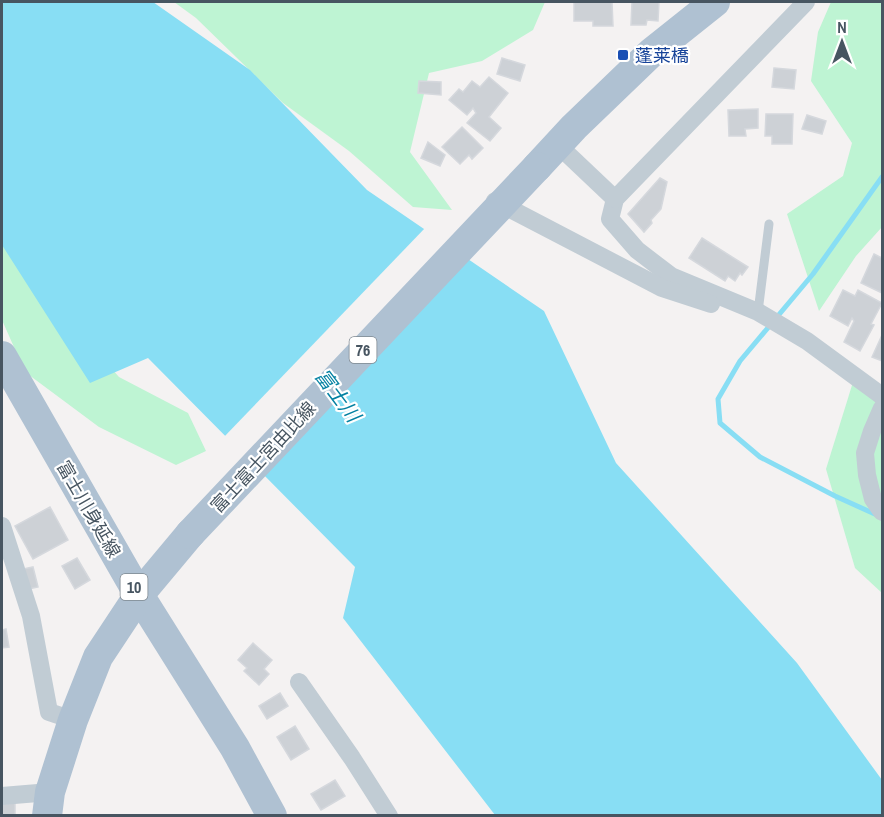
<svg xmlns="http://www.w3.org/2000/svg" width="884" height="817" viewBox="0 0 884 817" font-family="'Archivo Narrow','Noto Sans JP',sans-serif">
<rect width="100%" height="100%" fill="#f4f2f2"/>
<g fill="#bef4d3">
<path d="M174 2H545L533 30 482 61 429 73 410 152 452 210 413 207 349 151 283 103 196 18Z"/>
<path d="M831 2H882V227L856 256 819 311 787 214 843 176 852 143 811 81 818 32Z"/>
<path d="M2 245 119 377 188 413 206 451 176 465 99 427 25 372 2 320Z"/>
<path d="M853 382 882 402V593L855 568 826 469Z"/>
</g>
<path fill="#88def4" d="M2 2H153L250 70 367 190 544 311 616 463 797 663 882 780V815H495L343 618 355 567 148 358 90 383 2 245Z"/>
<path fill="#f4f2f2" d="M426 227 459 249 253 468 223 438Z"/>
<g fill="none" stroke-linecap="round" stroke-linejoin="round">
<path stroke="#88def4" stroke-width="5" d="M877 515 835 496 760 457 720 423 718 399 740 361 813 274 882 177"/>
</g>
<g fill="#cdd1d6" stroke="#d5d8dd" stroke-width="1.5">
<path d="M574 2H612L613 26H593V21H574Z"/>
<path d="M632 2H659L658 21 647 20 646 25H631Z"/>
<path d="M502 58 525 65 520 81 497 74Z"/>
<path d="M774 68 796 70 794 89 772 87Z"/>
<path d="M489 77 508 93 489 117 501 128 490 141 467 123 476 113 473 108 467 115 449 100 459 89 463 92 472 81 480 87Z"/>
<path d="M419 81 441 82V95L418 93Z"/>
<path d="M758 109V128L745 129 746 136H729L728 110Z"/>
<path d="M766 114H793L792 144H772V136H765Z"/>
<path d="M807 115 826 121 822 134 802 129Z"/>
<path d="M462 127 483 148 472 159 469 155 460 164 442 147Z"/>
<path d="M428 142 445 155 440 166 421 158Z"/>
<path d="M660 178 667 182 661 209 651 220 652 223 644 232 628 214Z"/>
<path d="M702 238 748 267 742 275 740 273 735 281 728 276 725 281 689 258Z"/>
<path d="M874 254 882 258V293L861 283Z"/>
<path d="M843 290 855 296 858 290 882 303 871 324 874 325 860 351 844 342 854 321 852 318 848 326 830 316Z"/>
<path d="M882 335V361L872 357Z"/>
<path d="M50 507 68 540 33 559 15 526Z"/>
<path d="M77 558 90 580 75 589 62 566Z"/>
<path d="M33 567 38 587 28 589 23 569Z"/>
<path d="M6 629 9 647 2 648V630Z"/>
<path d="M253 643 272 660 264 669 269 674 259 685 244 671 247 668 238 660Z"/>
<path d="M280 693 288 706 267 719 259 706Z"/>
<path d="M295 726 309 749 291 760 277 737Z"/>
<path d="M335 780 345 796 321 810 311 794Z"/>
<path d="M15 803V816H2V804Z"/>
</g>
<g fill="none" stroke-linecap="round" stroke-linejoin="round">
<path stroke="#c1ccd4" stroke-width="9" d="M758 312 769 224"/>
<g stroke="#c1ccd4" stroke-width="18">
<path d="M806 2 615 199 610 219 637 250 671 276 758 312 807 341 882 396"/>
<path d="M558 145 615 199"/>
<path d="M495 201 662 288 711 304"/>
<path d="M882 408 872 431 865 453 867 475 873 499 882 512"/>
<path d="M2 526 31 616 49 712 73 720"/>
<path d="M299 682 352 758 389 816"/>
<path d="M2 796 50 792"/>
</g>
<g stroke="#afc1d2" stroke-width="30">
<path d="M537 167 574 127 651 53 715 2"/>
<path d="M2 356 139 595 235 748 272 816"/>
<path d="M47 816 50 792 73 720 98 657 139 595 190 534"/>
</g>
<path stroke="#afc1d2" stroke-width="30" d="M190 534 537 167"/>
</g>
<rect fill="#1a4fb4" stroke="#fff" stroke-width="2" x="617" y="49" width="12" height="12" rx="3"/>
<g text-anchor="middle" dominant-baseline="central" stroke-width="4.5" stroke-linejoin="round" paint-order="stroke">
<g fill="#fff" stroke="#7e8890" stroke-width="1.5">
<rect x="349.5" y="337" width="27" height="26" rx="4.5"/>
<rect x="120.5" y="574" width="27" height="26" rx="4.5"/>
</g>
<g font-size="16" font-weight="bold" fill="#475561">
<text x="363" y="350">76</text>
<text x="134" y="587">10</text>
</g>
<g font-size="18" fill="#164399" stroke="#fff" text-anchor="start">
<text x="635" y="55">蓬莱橋</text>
</g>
<g font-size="18" fill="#475561" stroke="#fff">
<text transform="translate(263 457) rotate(-47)">富士富士宮由比線</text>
<text transform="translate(89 509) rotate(60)">富士川身延線</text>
</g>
<g font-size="20" font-style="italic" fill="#0381a2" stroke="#fff">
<text transform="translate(338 395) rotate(53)">富士川</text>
</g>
</g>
<rect width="884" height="817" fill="none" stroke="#475561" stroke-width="6"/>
<g transform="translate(842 42)" stroke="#ffffff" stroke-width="4.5" paint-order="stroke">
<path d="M0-4.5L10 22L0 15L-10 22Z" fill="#475561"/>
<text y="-9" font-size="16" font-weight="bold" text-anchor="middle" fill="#475561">N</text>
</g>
</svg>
